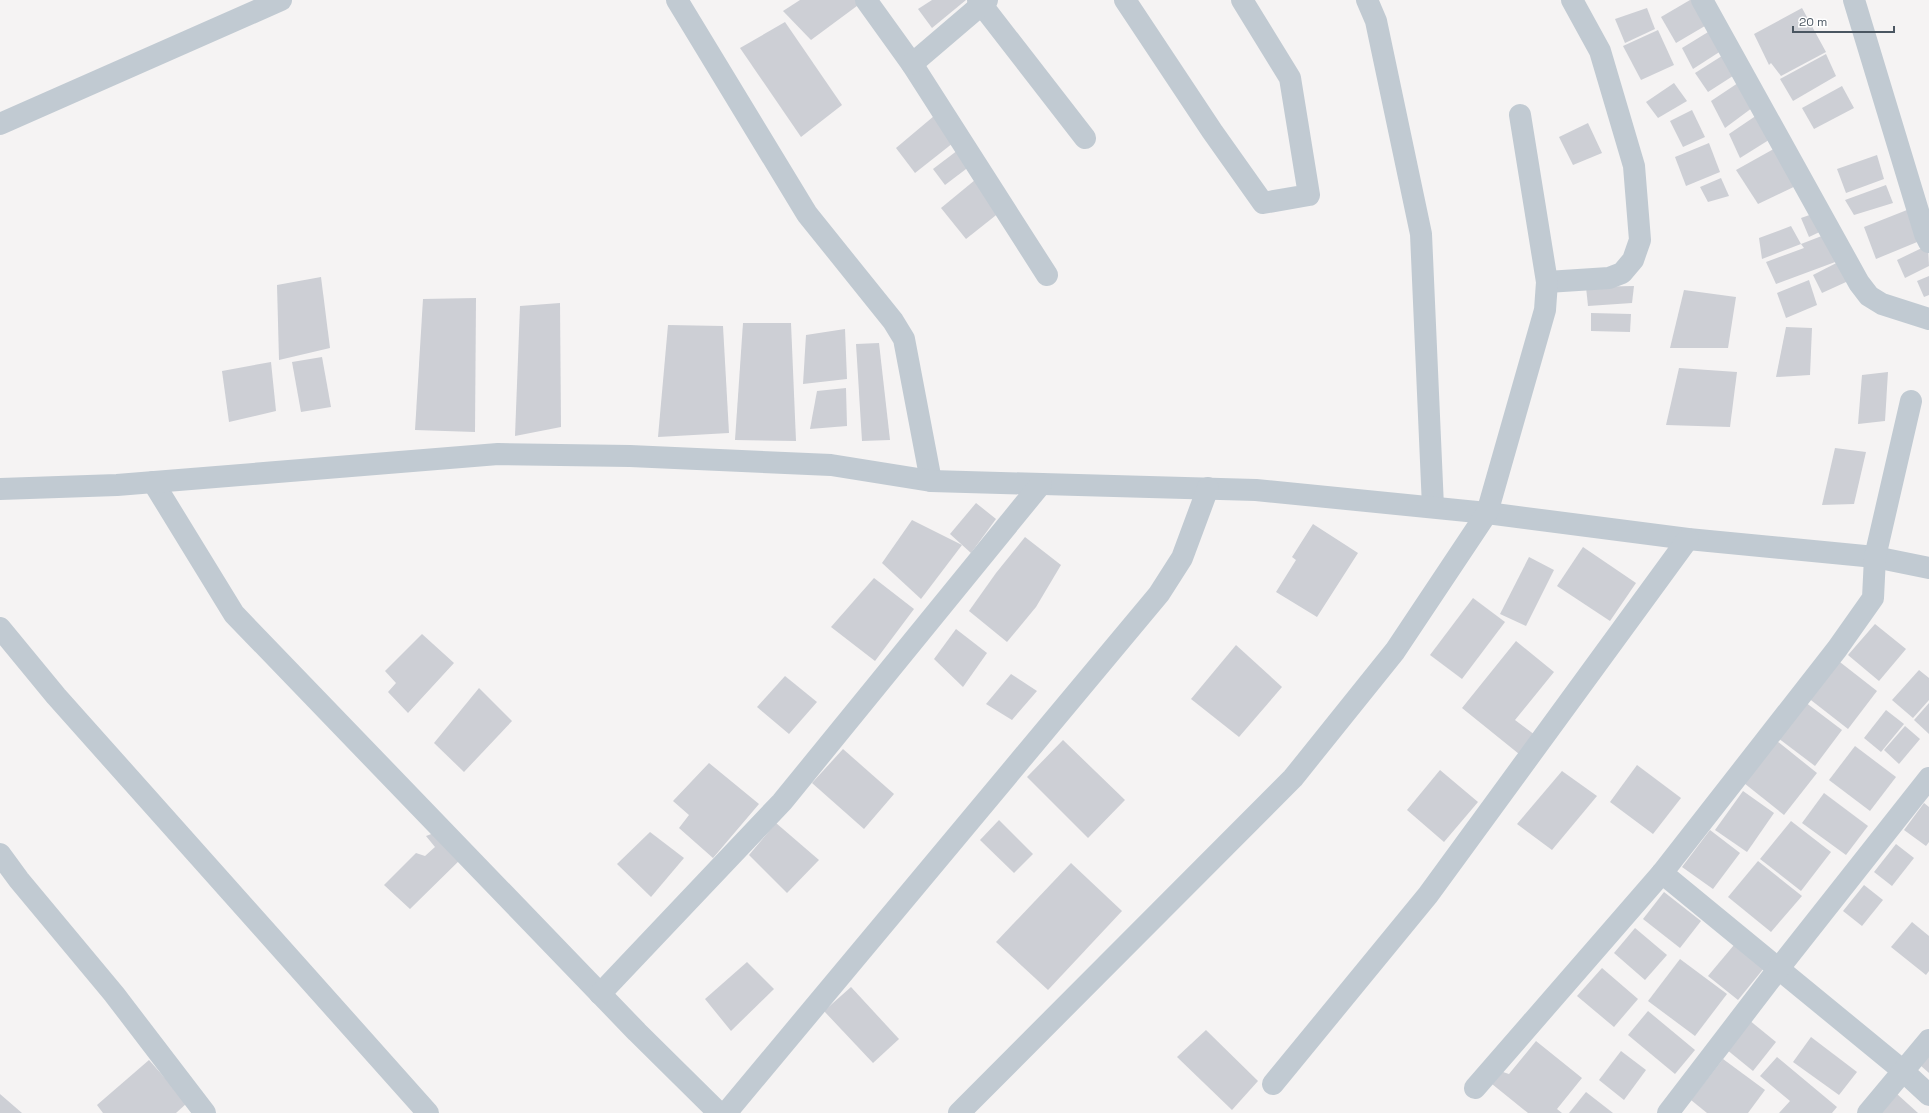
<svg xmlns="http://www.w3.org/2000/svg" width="1929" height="1113" viewBox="0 0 1929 1113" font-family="'Space Grotesk',sans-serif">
<rect width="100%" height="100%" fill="#f5f3f3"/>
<g fill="#cdcfd5">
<path d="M800 0H865L811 40 783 11Z"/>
<path d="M932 0H966L932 28 918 9Z"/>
<path d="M1690 0H1695L1710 23 1676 43 1661 17Z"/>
<path d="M1647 8 1655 29 1625 43 1615 19Z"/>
<path d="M1802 8 1826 52 1781 76 1771 63 1769 65 1754 34Z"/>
<path d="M785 22 842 105 801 137 740 48Z"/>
<path d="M1713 29 1724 49 1693 69 1682 48Z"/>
<path d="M1658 30 1674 65 1641 80 1623 46Z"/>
<path d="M1725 54 1736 74 1708 92 1695 73Z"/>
<path d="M1826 54 1836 76 1793 101 1780 79Z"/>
<path d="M1741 81 1756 105 1725 128 1711 101Z"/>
<path d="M1674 83 1687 101 1658 118 1646 102Z"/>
<path d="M1842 86 1854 108 1814 129 1802 108Z"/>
<path d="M1692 110 1705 137 1683 147 1670 121Z"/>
<path d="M1760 113 1772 138 1740 158 1729 134Z"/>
<path d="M934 116 953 143 915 173 896 148Z"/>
<path d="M1588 123 1602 153 1573 165 1559 137Z"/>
<path d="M1709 143 1720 172 1686 186 1675 157Z"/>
<path d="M1779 146 1804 182 1758 204 1736 170Z"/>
<path d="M958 150 970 166 945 185 933 169Z"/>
<path d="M1877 155 1884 179 1846 193 1837 169Z"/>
<path d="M1721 178 1729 196 1708 202 1700 187Z"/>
<path d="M975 180 1000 212 966 239 941 208Z"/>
<path d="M1886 185 1893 203 1854 215 1845 200Z"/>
<path d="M1912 208 1922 240 1876 259 1864 227Z"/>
<path d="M1818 212 1828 228 1809 237 1801 218Z"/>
<path d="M1791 226 1801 244 1832 232 1846 258 1776 284 1766 262 1804 248 1801 244 1762 259 1759 238Z"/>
<path d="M1928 245 1929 266 1905 278 1897 260Z"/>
<path d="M1846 258 1857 277 1822 293 1813 275Z"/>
<path d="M1929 276V295L1924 297 1917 281Z"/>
<path d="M321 277 330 348 279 360 277 285Z"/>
<path d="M1809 280 1817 305 1786 318 1777 293Z"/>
<path d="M1634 286 1632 303 1588 306 1586 287Z"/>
<path d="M1684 290 1736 297 1728 348H1670Z"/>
<path d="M476 298 475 432 415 430 423 299Z"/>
<path d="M560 303 561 427 515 436 520 306Z"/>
<path d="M1591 313 1631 314 1630 332 1591 331Z"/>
<path d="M743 323H791L796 441 735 440Z"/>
<path d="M668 325 723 326 729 433 658 437Z"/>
<path d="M1786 327 1812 328 1810 375 1776 377Z"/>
<path d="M845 329 847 379 803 384 806 335Z"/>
<path d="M879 343 890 440 862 441 856 344Z"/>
<path d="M322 357 331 407 301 412 292 362Z"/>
<path d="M271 362 276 411 229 422 222 371Z"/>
<path d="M1679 368 1737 372 1730 427 1666 425Z"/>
<path d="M1888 372 1885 421 1858 424 1862 375Z"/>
<path d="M846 388 847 426 810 429 817 391Z"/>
<path d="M1835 448 1866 452 1854 504 1822 505Z"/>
<path d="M976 503 996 519 971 553 950 534Z"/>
<path d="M912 520 962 545 921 599 882 563Z"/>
<path d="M1313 524 1358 553 1317 617 1276 592 1296 560 1292 557Z"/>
<path d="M1025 537 1061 565 1036 607 1007 642 969 611 996 573Z"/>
<path d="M1583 547 1636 583 1610 621 1557 586Z"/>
<path d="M1529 557 1554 570 1526 626 1500 614Z"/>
<path d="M874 578 914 609 875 661 831 627Z"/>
<path d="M1473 598 1505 622 1462 679 1430 655Z"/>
<path d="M1875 624 1906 649 1879 681 1848 655Z"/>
<path d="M956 629 987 653 963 687 934 659Z"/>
<path d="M422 634 454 663 408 713 388 692 396 683 385 671Z"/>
<path d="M1516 641 1554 672 1515 720 1535 735 1519 754 1462 708Z"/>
<path d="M1236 645 1282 687 1239 737 1191 699Z"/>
<path d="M1836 659 1877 691 1848 729 1807 697Z"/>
<path d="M1919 670 1929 678V700L1913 718 1892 700Z"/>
<path d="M1011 674 1037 691 1012 720 986 704Z"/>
<path d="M785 676 817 702 789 734 757 707Z"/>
<path d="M479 688 512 721 464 772 434 743Z"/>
<path d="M1805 702 1842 730 1815 766 1778 738Z"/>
<path d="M1929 703V734L1914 720Z"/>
<path d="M1886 710 1904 724 1881 752 1864 738Z"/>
<path d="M1905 726 1920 739 1899 764 1884 750Z"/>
<path d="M1063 740 1125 800 1088 838 1027 777Z"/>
<path d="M1777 741 1817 773 1784 815 1744 783Z"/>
<path d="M1855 746 1896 777 1870 811 1829 780Z"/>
<path d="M843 749 894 794 864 829 812 783Z"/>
<path d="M709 763 759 804 713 858 679 828 689 815 673 801Z"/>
<path d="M1637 765 1681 798 1653 834 1610 802Z"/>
<path d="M1440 770 1478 802 1444 842 1407 810Z"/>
<path d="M1562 771 1597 796 1552 850 1517 824Z"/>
<path d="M1743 791 1774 813 1747 852 1715 830Z"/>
<path d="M1824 793 1868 826 1846 855 1802 823Z"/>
<path d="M1924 803 1929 807V842L1926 846 1904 830Z"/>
<path d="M999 820 1033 854 1014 873 980 840Z"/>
<path d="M1791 821 1831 852 1801 891 1760 859Z"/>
<path d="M776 823 819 860 787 893 749 855Z"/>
<path d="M442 830 466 854 410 909 384 885 416 853 425 856 435 847 426 836Z"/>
<path d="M1710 830 1740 853 1713 889 1682 867Z"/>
<path d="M650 832 684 858 651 897 617 864Z"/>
<path d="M1896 844 1914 858 1892 886 1874 872Z"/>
<path d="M1758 861 1802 896 1771 932 1728 897Z"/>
<path d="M1071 863 1122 911 1048 990 996 942Z"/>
<path d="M1864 885 1883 900 1862 926 1843 911Z"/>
<path d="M1664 892 1701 921 1680 948 1643 919Z"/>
<path d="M1912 922 1929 936V971L1926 975 1891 947Z"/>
<path d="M1635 928 1667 955 1645 980 1614 953Z"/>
<path d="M1734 945 1764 968 1738 1000 1708 976Z"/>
<path d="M1680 959 1727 994 1695 1036 1648 1001Z"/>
<path d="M747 962 774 989 731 1031 705 999Z"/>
<path d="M1602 968 1638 999 1614 1027 1577 996Z"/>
<path d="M851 987 899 1039 873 1063 824 1011Z"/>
<path d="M1648 1011 1695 1050 1675 1074 1628 1035Z"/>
<path d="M1749 1020 1776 1042 1753 1071 1726 1049Z"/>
<path d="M1206 1030 1258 1081 1232 1110 1177 1057Z"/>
<path d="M1811 1037 1857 1072 1839 1095 1793 1062Z"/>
<path d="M1536 1041 1582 1078 1557 1109 1562 1113H1528L1492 1084 1503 1072 1509 1074Z"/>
<path d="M1621 1051 1646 1070 1624 1100 1599 1080Z"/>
<path d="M1929 1056V1073L1920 1065Z"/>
<path d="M1777 1057 1837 1107 1832 1113H1779L1790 1101 1760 1076Z"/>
<path d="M1723 1059 1765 1090 1748 1113H1707L1691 1100Z"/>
<path d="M149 1060 187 1103 176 1113H103L97 1105Z"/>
<path d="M1586 1092 1613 1113H1569Z"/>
<path d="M0 1094 22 1113H0Z"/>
<path d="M1897 1094 1918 1113H1881Z"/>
</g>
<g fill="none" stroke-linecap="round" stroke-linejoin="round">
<g stroke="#c1cad2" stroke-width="22">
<path d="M677 0 807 214 893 321 904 339 931 481"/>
<path d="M866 0 912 64 1047 275"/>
<path d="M978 0 1085 138"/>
<path d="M1125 0 1212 131 1263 203 1309 195 1290 78 1242 0"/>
<path d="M1367 0 1376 21 1421 234 1433 507"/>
<path d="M1702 0 1859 283 1869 296 1882 304 1929 319"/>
<path d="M1854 0 1925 234 1929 242"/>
<path d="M912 64 987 0"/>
<path d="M0 124 281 0"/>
<path d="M1547 282 1609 278 1622 273 1633 260 1640 240 1634 166 1600 51 1572 0"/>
<path d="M153 482 234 614 637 1032 719 1113"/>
<path d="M0 489 117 485 498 454 630 456 831 465 931 481 1256 490 1487 513 1688 539 1875 557 1929 568"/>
<path d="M0 628 56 696 428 1113"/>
<path d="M0 854 19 880 114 994 205 1113"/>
<path d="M1662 873 1902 1070 1929 1095"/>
<path d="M600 994 782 802 1041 484"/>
<path d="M1273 1084 1428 895 1688 539"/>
<path d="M1475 1088 1662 873 1837 649 1873 598 1875 557 1911 401"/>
<path d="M726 1113 1159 594 1182 558 1208 488"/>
<path d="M959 1113 1293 778 1395 651 1487 513 1545 310 1547 282 1520 115"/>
<path d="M1668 1113 1779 968 1929 778"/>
<path d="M1868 1113 1929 1040"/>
</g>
</g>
<path d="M1793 26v6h101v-6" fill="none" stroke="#4a5661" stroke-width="2"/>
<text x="1799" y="26" font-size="12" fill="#4a5661" stroke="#ffffff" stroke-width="3" paint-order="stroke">20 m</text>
</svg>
